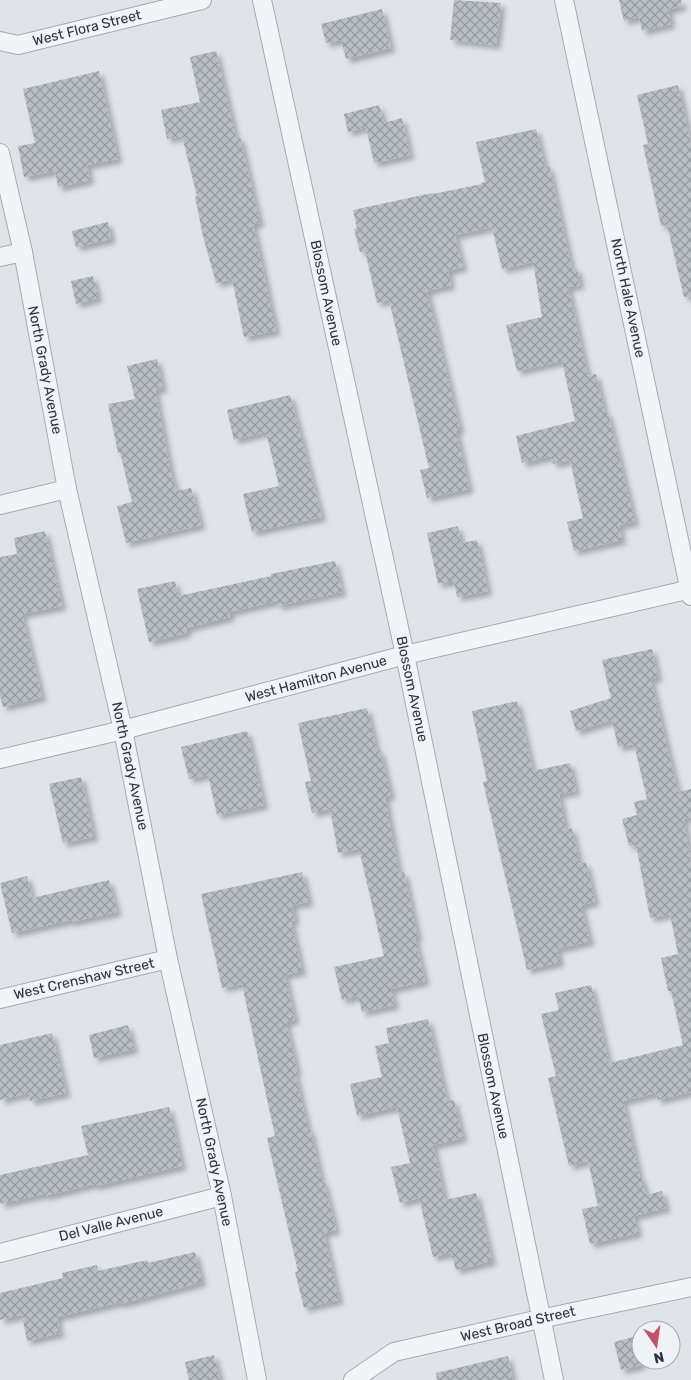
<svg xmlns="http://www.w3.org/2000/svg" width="691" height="1380" viewBox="0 0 691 1380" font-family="Rubik,sans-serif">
<defs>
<pattern id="building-cross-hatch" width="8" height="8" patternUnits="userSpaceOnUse" patternTransform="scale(1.25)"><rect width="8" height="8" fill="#b8bec4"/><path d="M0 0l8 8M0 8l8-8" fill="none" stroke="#969ba1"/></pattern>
<filter id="shadow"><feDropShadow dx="4.5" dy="4.5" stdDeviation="2.5" flood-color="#0004"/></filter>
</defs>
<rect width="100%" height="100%" fill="#e0e4e8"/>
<g fill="url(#building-cross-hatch)" filter="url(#shadow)">
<path d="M454 0 501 3 496 45 450 40Z"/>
<path d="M619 0H681L682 6 668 10 671 24 642 31 639 17 624 21Z"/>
<path d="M382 9 391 48 346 59 341 40 326 43 321 24Z"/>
<path d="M216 51 236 138 240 137 260 223 253 224 276 331 244 337 232 279 216 283 203 236 195 197 197 196 182 136 167 139 161 110 200 102 190 57Z"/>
<path d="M99 71 118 159 87 165 90 180 58 187 55 171 24 177 18 146 35 143 23 89Z"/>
<path d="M678 85 691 144V296L684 297 667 225 661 226 643 145 648 144 637 95Z"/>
<path d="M379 105 384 123 402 118 410 155 374 163 366 127 348 132 344 114Z"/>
<path d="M536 129 545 167 549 166 572 269 577 268 580 285 568 287 588 376 596 374 605 413H608L635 522 619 525 622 540 574 551 567 522 583 518 570 460 553 464 551 456 522 463 516 436 575 421 562 361 517 371 506 325 542 317 533 262 502 269 492 227 455 235 463 267 448 271 451 285 427 291 460 429 456 430 469 489 427 498 420 470 429 468 389 300 377 303 365 251 360 252 354 229 357 228 353 210 432 193 433 194 482 184 481 183 485 182 476 142Z"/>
<path d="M108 222 111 239 76 247 72 231Z"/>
<path d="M93 276 98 298 76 304 71 281Z"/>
<path d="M157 359 163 388 155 390 171 473 177 491 191 488 201 525 126 543 117 506 132 502 120 452 118 453 108 404 135 399 127 366Z"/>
<path d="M290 395 322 517 252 532 243 494 279 486 266 432 234 440 227 410Z"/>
<path d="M458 526 461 543 477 540 488 591 457 597 454 581 438 584 427 533Z"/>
<path d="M45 531 62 606 22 614 42 697 3 707 0 696V557L17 554 14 538Z"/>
<path d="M335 561 342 592 278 606 277 601 229 612 230 617 186 628 187 633 149 642 137 589 175 581 178 596 271 576V574Z"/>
<path d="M652 649 658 677 651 679 678 792 691 789V817L684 819 691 865V1092L657 1100 656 1093 623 1101 640 1178H642L646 1195 662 1191 666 1208 634 1216 638 1233 590 1244 582 1209 598 1206 588 1161 569 1166 548 1078 556 1076 541 1014 559 1010 555 993 591 985 609 1063 683 1045 671 991H668L661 958 678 954 670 914 650 918 636 845 629 846 622 819 637 815 634 802 647 799 634 744 618 747 612 720 576 731 570 711 611 698 602 660Z"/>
<path d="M517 701 533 771 570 763 576 791 559 794 566 830 572 828 580 864 586 862 595 902 581 905 590 941 557 949 560 962 527 970 483 782 487 781 472 711Z"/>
<path d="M367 708 377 751 380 750 391 795 385 797 399 873 404 872 418 937 415 938 425 981 391 989 395 1005 362 1012 358 996 342 1000 334 967 384 956 359 849 338 853 330 809 312 813 305 782 311 781 298 723Z"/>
<path d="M247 731 264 805 217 815 208 775 189 779 181 747Z"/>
<path d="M81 777 94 837 63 843 49 784Z"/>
<path d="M302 872 309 902 292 905 295 920 291 921 302 971 285 975 295 1020 286 1022 297 1071 295 1072 308 1129 310 1128 322 1182 324 1181 336 1230 324 1233 339 1300 304 1308 295 1272 298 1271 267 1138 275 1136 242 984 222 988 201 894Z"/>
<path d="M27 876 32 898 109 880 117 912 71 922V920L12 933 0 883Z"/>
<path d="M428 1019 447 1101 454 1100 463 1138 433 1145 445 1200 476 1193 492 1261 456 1270 451 1253 433 1257 419 1198 400 1203 391 1167 410 1163 397 1107 357 1116 350 1084 382 1077 375 1046 389 1043 386 1028Z"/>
<path d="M128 1025 134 1049 94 1058 89 1035Z"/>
<path d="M52 1033 66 1093 30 1101 29 1093 0 1100V1045Z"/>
<path d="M169 1107 182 1166 95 1186 94 1184 44 1196V1194L0 1204V1175L88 1155 81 1126Z"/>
<path d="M195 1252 202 1282 121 1304V1302L57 1317 60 1333 27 1341 22 1315 0 1320V1293L63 1278 62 1273 97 1265 98 1271 147 1260 148 1263Z"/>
<path d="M641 1335V1365L621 1370 614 1342Z"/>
<path d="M214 1355 220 1380H189L185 1362Z"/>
<path d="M508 1356 513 1380H437L436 1373Z"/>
</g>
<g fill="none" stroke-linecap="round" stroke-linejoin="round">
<defs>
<g id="minor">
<path d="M262 0 405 655 554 1380"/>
<path d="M564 0 691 596"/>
<path d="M0 41 18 45 202 0"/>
<path d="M0 153 23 252 67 489 123 730 168 959 222 1196 257 1380"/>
<path d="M0 257 23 252"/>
<path d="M0 505 67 489"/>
<path d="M0 759 123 730 405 655 691 589"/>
<path d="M0 999 168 959"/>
<path d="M0 1253 222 1196"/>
<path d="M353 1380 394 1352 540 1319 691 1287"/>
</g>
</defs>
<use href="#minor" stroke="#a6abb2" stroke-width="20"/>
<use href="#minor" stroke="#f3f4f7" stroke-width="18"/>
</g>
<g text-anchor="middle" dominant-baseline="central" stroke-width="4" stroke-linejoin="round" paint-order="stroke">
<g font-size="14" fill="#2b333e" stroke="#f0f3f6">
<text transform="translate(87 28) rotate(-14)">West Flora Street</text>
<text transform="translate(326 293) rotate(78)">Blossom Avenue</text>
<text transform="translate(628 298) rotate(78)">North Hale Avenue</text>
<text transform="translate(45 370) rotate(79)">North Grady Avenue</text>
<text transform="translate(316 679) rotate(-15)">West Hamilton Avenue</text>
<text transform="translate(412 689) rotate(78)">Blossom Avenue</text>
<text transform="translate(130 766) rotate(78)">North Grady Avenue</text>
<text transform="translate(84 979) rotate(-13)">West Crenshaw Street</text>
<text transform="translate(493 1086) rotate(78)">Blossom Avenue</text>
<text transform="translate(214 1162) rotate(78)">North Grady Avenue</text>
<text transform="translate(111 1224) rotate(-14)">Del Valle Avenue</text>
<text transform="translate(518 1324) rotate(-13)">West Broad Street</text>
</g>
</g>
<g transform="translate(656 1345) rotate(167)"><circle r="24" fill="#f0f3f6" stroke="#a1a6ac"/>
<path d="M0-4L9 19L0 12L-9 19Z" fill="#c1516a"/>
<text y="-8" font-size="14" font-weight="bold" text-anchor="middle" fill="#2b333e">N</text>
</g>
</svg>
